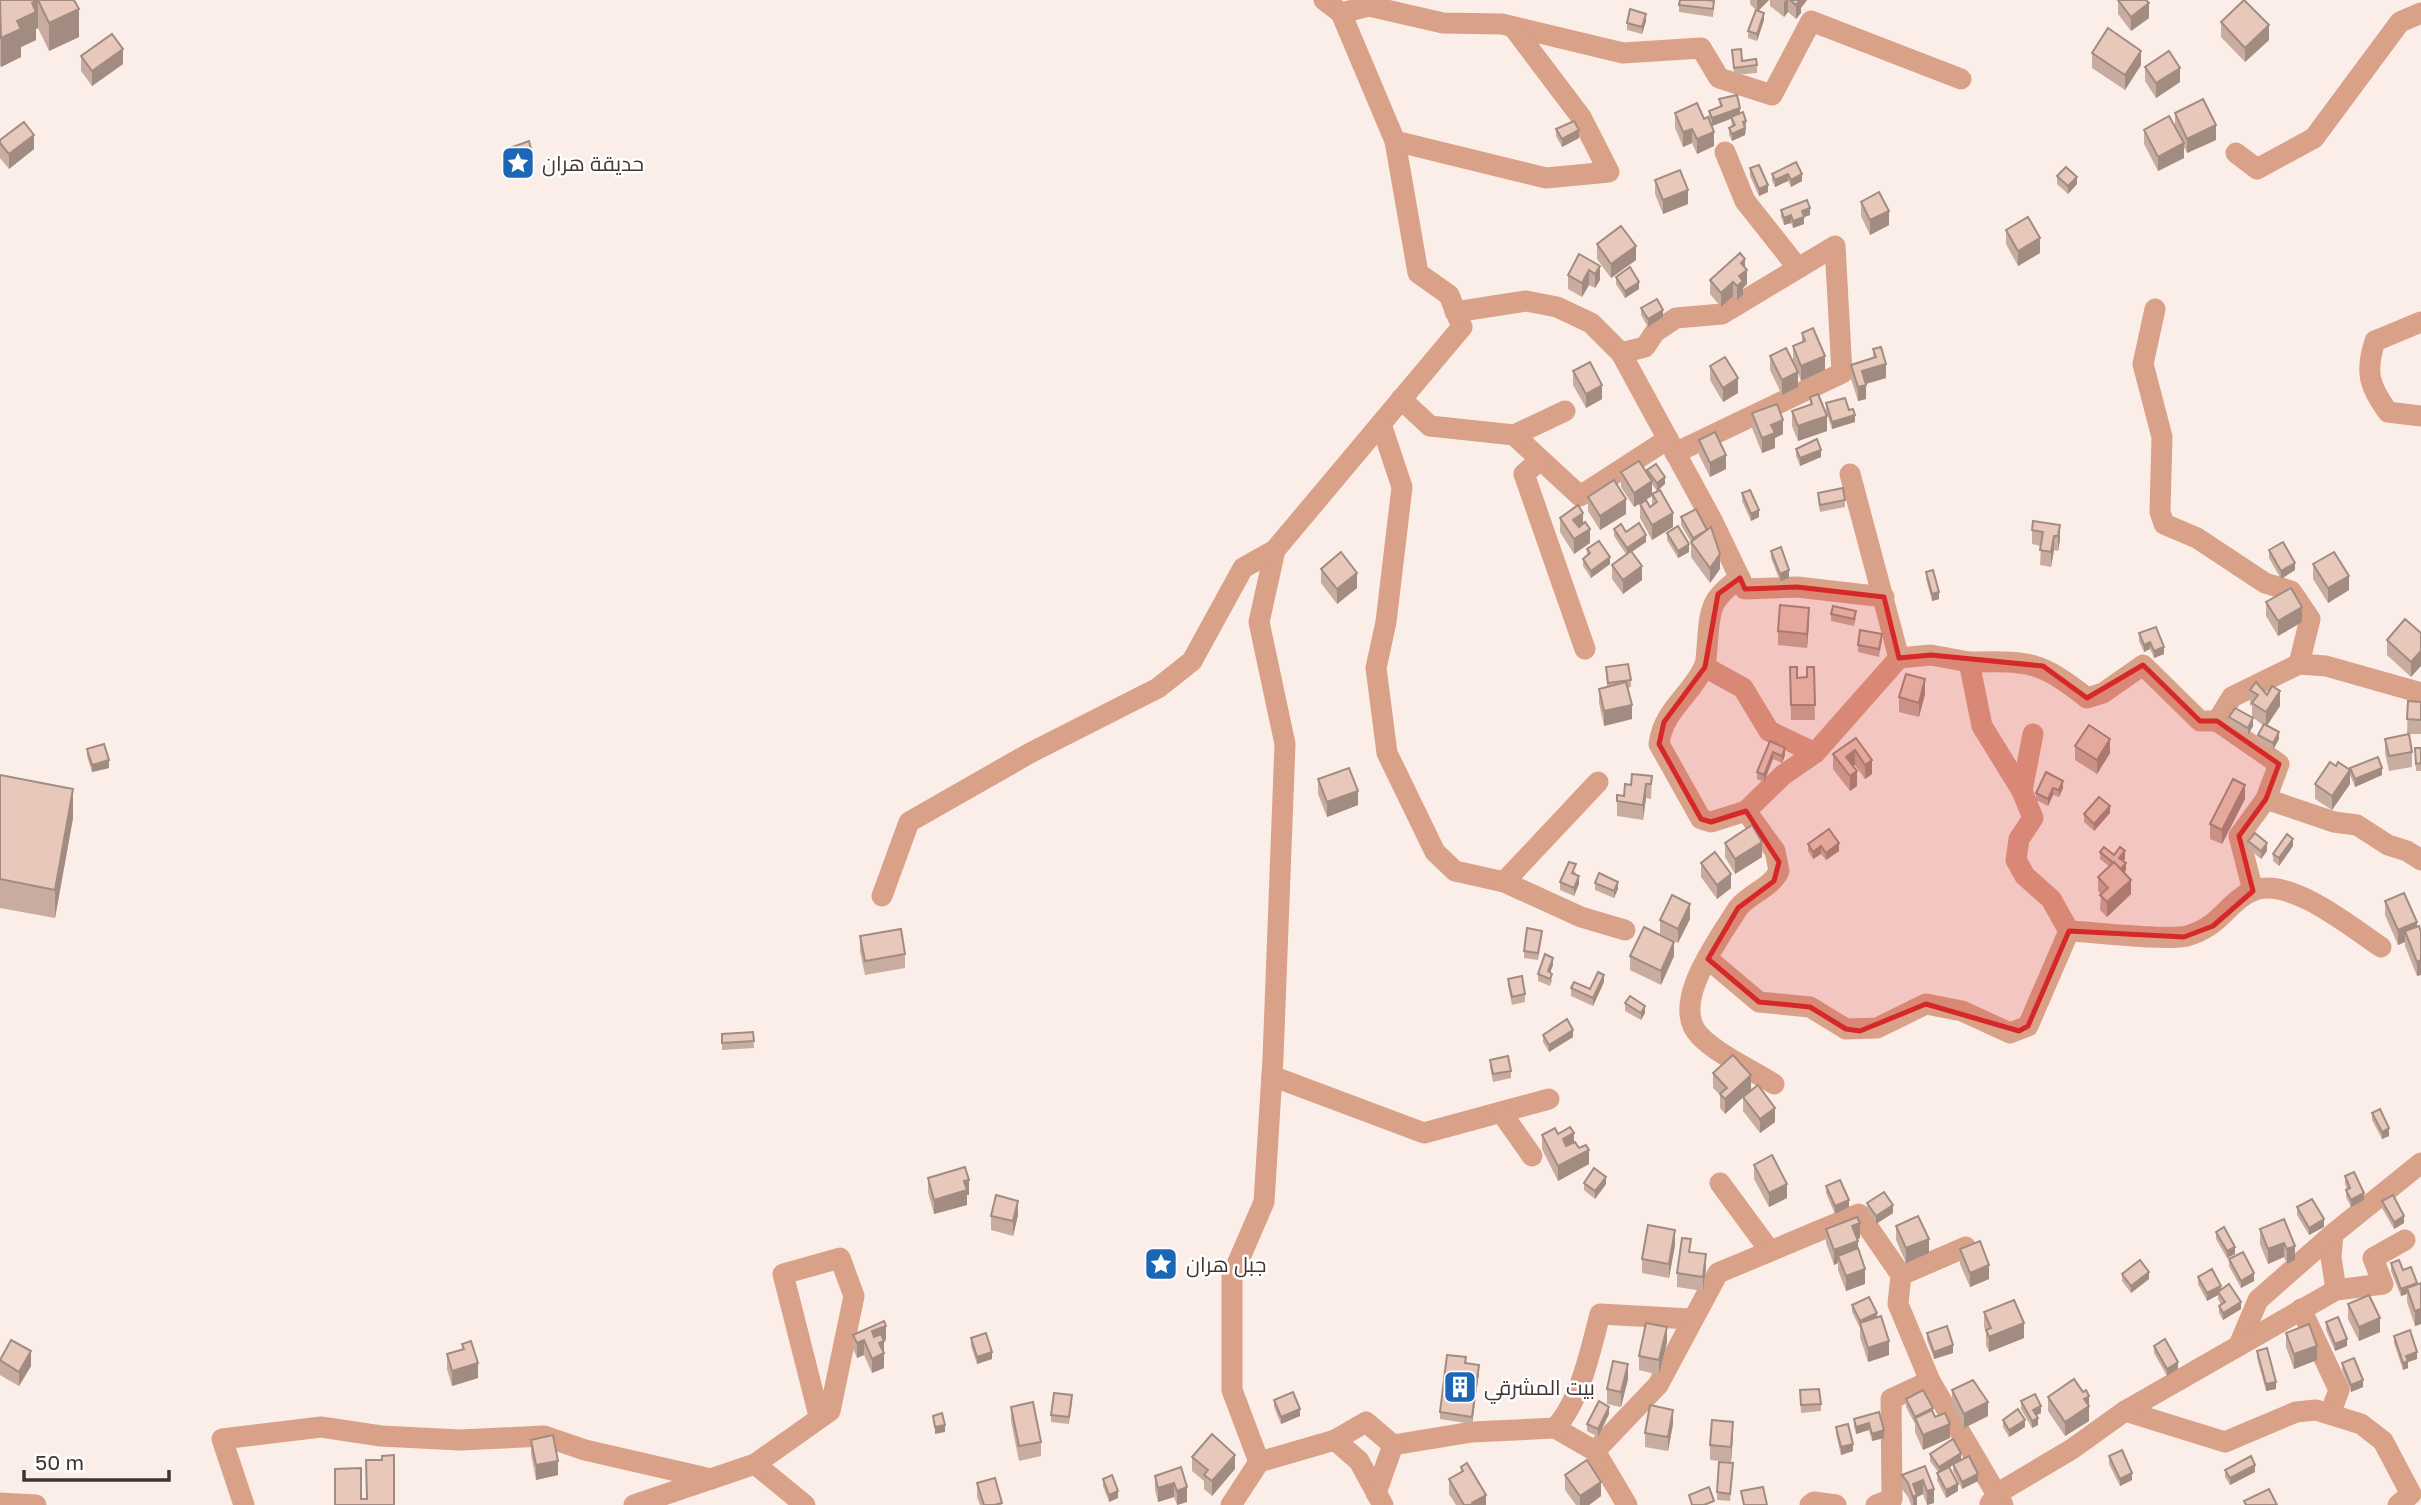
<svg xmlns="http://www.w3.org/2000/svg" width="2421" height="1505" viewBox="0 0 2421 1505" font-family="'Golos Text',Cairo,sans-serif">
<rect width="100%" height="100%" fill="#fbeee8"/>
<g fill="none" stroke-linecap="round" stroke-linejoin="round">
<g stroke="#daa189" stroke-width="21">
<path d="M1324 0 1341 13 1395 141 1418 273 1449 295 1462 327 1275 550 1259 622 1285 744 1273 1058 1264 1202 1232 1276V1390L1259 1462 1335 1440 1359 1461 1383 1505"/>
<path d="M1341 13 1369 6 1443 23 1502 24 1623 53 1701 48 1719 78 1772 95 1811 21 1961 79"/>
<path d="M1395 141 1546 178 1609 172 1581 117 1513 27"/>
<path d="M1725 152 1745 201 1798 268"/>
<path d="M2236 153 2257 169 2314 138 2400 22 2421 13"/>
<path d="M2155 309 2143 364 2162 437 2160 512 2164 524 2197 538 2265 583 2291 591 2310 619 2299 664"/>
<path d="M1455 312 1526 301 1557 307 1591 323 1621 353 1713 522 1745 589 1797 587 1884 597"/>
<path d="M2421 322 2375 341C2365 372 2369 386 2388 412L2421 416"/>
<path d="M1621 353 1645 347 1655 332 1676 318 1722 314 1835 246 1842 373 1675 453"/>
<path d="M1401 399 1430 426 1514 435 1580 496 1668 439"/>
<path d="M1381 424 1402 487 1386 622 1376 668 1387 753 1435 852 1455 871 1504 882 1581 917 1625 930"/>
<path d="M1514 435 1565 411"/>
<path d="M1540 460 1524 474 1585 649"/>
<path d="M1850 474 1899 658"/>
<path d="M1740 578C1708 600 1710 611 1707 648 1706 656 1707 662 1703 669 1689 697 1663 711 1659 744L1701 819 1711 822 1746 811 1783 775 1815 753 1899 658 1931 655 1969 662 1982 726 2022 791 2033 818 2019 839 2016 860 2025 876 2051 899 2069 931"/>
<path d="M1969 662C2028 661 2039 660 2087 698L2103 693 2143 665 2200 721H2217L2232 697 2299 664 2326 666 2421 693"/>
<path d="M1705 667 1743 688 1769 731 1815 753"/>
<path d="M2217 721 2279 764 2266 799"/>
<path d="M2022 791 2033 734"/>
<path d="M1746 811 1775 851 1779 871C1771 888 1750 893 1738 908 1720 938 1668 1004 1700 1036 1717 1054 1752 1070 1774 1084"/>
<path d="M1504 882 1598 782"/>
<path d="M2253 891 2239 836 2266 799 2334 822 2357 825 2388 845 2407 851 2421 860"/>
<path d="M882 896 909 822 1030 753 1158 688 1192 661 1243 568 1275 550"/>
<path d="M1708 959 1759 1002 1810 1007 1846 1029 1877 1028 1926 1004 1962 1011 2010 1033 2028 1026 2069 931C2095 932 2166 941 2187 936 2222 926 2226 903 2252 891 2289 875 2352 928 2381 947"/>
<path d="M1272 1076 1424 1133 1549 1099"/>
<path d="M1501 1112 1532 1156"/>
<path d="M1720 1183 1770 1251"/>
<path d="M1901 1275 1966 1247"/>
<path d="M2336 1290 2331 1257 2333 1234 2421 1163"/>
<path d="M2301 1309 2339 1390 2330 1414"/>
<path d="M2239 1345 2258 1300 2333 1234"/>
<path d="M2125 1411 2225 1442 2296 1412 2316 1410 2361 1424 2383 1441 2411 1494 2398 1505"/>
<path d="M1555 1428 1595 1451 1627 1505"/>
<path d="M1335 1440 1366 1422 1393 1445 1472 1432 1555 1428C1580 1402 1591 1349 1600 1314L1690 1319"/>
<path d="M1595 1451 1658 1385 1718 1273 1859 1214 1901 1275 1898 1304 1930 1381 2003 1505"/>
<path d="M755 1464 805 1505"/>
<path d="M1376 1493 1393 1445"/>
<path d="M0 1503 36 1505"/>
<path d="M1990 1504 1998 1493 2072 1449 2125 1411 2336 1290 2383 1284 2373 1258 2405 1240"/>
<path d="M244 1505 222 1439 321 1427 381 1436 460 1440 544 1436 585 1450 711 1479"/>
<path d="M634 1505 755 1464 830 1411 854 1296 840 1258 783 1274 819 1416"/>
<path d="M1231 1505 1259 1462"/>
<path d="M1810 1505 1814 1502 1836 1505"/>
<path d="M1876 1505 1892 1499 1891 1399 1930 1381"/>
</g>
</g>
<g fill="#c8aca0">
<path d="M0 0H74L79 37 49 51 38 28 36 29V40L21 47V57L1 67 0 65Z"/>
<path d="M1750 0H1769L1758 11 1764 20 1757 41 1748 38V31L1756 10 1750 4Z"/>
<path d="M1770 0H1807L1801 8V13L1796 19 1788 12 1784 17 1770 6Z"/>
<path d="M2118 0 2149 18 2131 31 2118 14Z"/>
<path d="M1679 5 1714 8 1713 17 1679 12Z"/>
<path d="M1646 21 1642 34 1627 30V23Z"/>
<path d="M2221 22 2269 40 2245 62 2221 37Z"/>
<path d="M1732 50 1742 61 1757 65V73L1734 75Z"/>
<path d="M2092 53 2141 65 2125 90 2092 68Z"/>
<path d="M81 56 123 64 92 86 81 71Z"/>
<path d="M2145 67 2180 82 2156 98 2145 81Z"/>
<path d="M1719 99 1740 113 1746 128 1745 135 1732 141 1729 135V128L1732 127 1731 119 1712 126 1709 118V111L1720 107Z"/>
<path d="M1675 113 1714 146 1697 154 1692 143 1683 147 1675 128Z"/>
<path d="M2175 113 2216 140 2187 153 2184 147V158L2158 171 2144 144V130L2175 126Z"/>
<path d="M1556 129 1579 138 1562 147 1556 136Z"/>
<path d="M0 140 34 149 9 169 0 158Z"/>
<path d="M507 149 532 160 529 169 517 172 509 166 507 156Z"/>
<path d="M1796 162 1802 181 1791 187 1788 181 1775 187 1772 181V174Z"/>
<path d="M1750 168 1768 192 1759 196 1750 176Z"/>
<path d="M2057 176 2077 184 2068 194 2057 184Z"/>
<path d="M1655 180 1688 204 1663 214 1655 194Z"/>
<path d="M1861 202 1889 225 1870 235 1861 216Z"/>
<path d="M1781 210 1810 215 1804 217V224L1793 228 1791 223 1784 225 1781 217Z"/>
<path d="M2006 230 2040 253 2018 266 2006 244Z"/>
<path d="M1597 244 1636 260 1611 278 1597 259Z"/>
<path d="M1600 266V280L1595 288 1589 285 1582 297 1568 289V275Z"/>
<path d="M1745 268 1747 284 1743 288V295L1737 300 1733 296 1721 307 1710 294V280Z"/>
<path d="M1616 277 1639 289 1625 298 1616 284Z"/>
<path d="M1641 308 1663 317 1648 327 1641 315Z"/>
<path d="M1802 333 1825 370 1801 381 1798 373V387L1782 395 1770 370V356L1793 361V346L1802 342Z"/>
<path d="M1873 349 1886 378 1866 384V399L1858 401 1851 379V365L1873 358Z"/>
<path d="M1710 366 1738 393 1723 402 1710 380Z"/>
<path d="M1573 371 1602 399 1586 408 1573 385Z"/>
<path d="M1810 397 1827 431 1798 441 1792 426V411L1810 405Z"/>
<path d="M1826 403 1849 410 1855 422 1832 429 1826 411Z"/>
<path d="M1752 413 1783 434 1775 438V448L1762 453 1752 428Z"/>
<path d="M1699 440 1726 469 1710 477 1699 455Z"/>
<path d="M1796 449 1821 457 1800 466 1796 456Z"/>
<path d="M1647 470 1665 484 1657 491 1652 484V496L1634 507 1621 487V472L1647 474Z"/>
<path d="M1742 493 1759 517 1751 521 1742 501Z"/>
<path d="M1818 493 1845 500V507L1820 512 1818 501Z"/>
<path d="M1652 494 1673 527 1652 540 1640 518V504L1650 507 1652 505Z"/>
<path d="M1588 497 1626 514 1600 530 1588 511Z"/>
<path d="M1681 517 1720 569 1710 583 1691 557V542L1681 525Z"/>
<path d="M1560 518 1583 524 1590 543 1574 554 1560 532Z"/>
<path d="M2060 525V540L2058 551 2054 550 2051 567 2040 565 2041 546 2032 544V530Z"/>
<path d="M1614 529 1626 532 1646 542 1632 552 1642 580 1623 594 1612 579V565L1626 554 1614 536Z"/>
<path d="M1667 533 1689 552 1678 558 1667 540Z"/>
<path d="M1587 549 1610 564 1591 578 1583 566V559L1587 555Z"/>
<path d="M2269 550 2295 570 2281 579 2269 558Z"/>
<path d="M1771 551 1789 578 1780 581 1771 558Z"/>
<path d="M2313 564 2349 590 2328 603 2313 579Z"/>
<path d="M1321 569 1357 588 1337 604 1321 583Z"/>
<path d="M1926 572 1939 599 1932 601 1926 579Z"/>
<path d="M2266 602 2302 622 2278 636 2266 616Z"/>
<path d="M1831 614 1856 618 1854 626 1831 621Z"/>
<path d="M1809 623 1807 648 1778 645V631Z"/>
<path d="M2139 633 2164 654 2154 658 2150 649 2144 652 2139 641Z"/>
<path d="M2421 633 2411 677 2387 655V640Z"/>
<path d="M1882 641 1879 657 1858 652V645Z"/>
<path d="M1606 667 1631 680V687L1627 688 1632 719 1604 726 1599 703V689L1607 687Z"/>
<path d="M1790 667 1797 678 1807 677 1814 667 1815 720H1791Z"/>
<path d="M2250 690 2267 695 2280 706 2267 725 2279 739 2273 750 2258 742V735L2263 725 2252 717V706L2250 705Z"/>
<path d="M1925 694 1919 717 1899 712V697Z"/>
<path d="M2408 701 2421 702V734H2407Z"/>
<path d="M2229 717 2253 726 2248 735 2229 724Z"/>
<path d="M1856 738 1872 774 1865 779 1855 765 1853 766 1857 786 1850 791 1833 769V754Z"/>
<path d="M2385 739 2412 752V767L2389 771 2385 753Z"/>
<path d="M1770 741 1785 755 1782 763 1773 759 1764 782 1757 779V772Z"/>
<path d="M2075 746 2110 753 2097 774 2075 760Z"/>
<path d="M2415 748H2421V771H2416Z"/>
<path d="M87 749 109 768 92 772 87 756Z"/>
<path d="M2336 766 2350 784 2332 810 2315 799V784Z"/>
<path d="M2350 768 2382 775 2355 787 2350 775Z"/>
<path d="M0 775 73 818 55 918 0 908Z"/>
<path d="M1652 776 1651 799 1646 798 1643 820 1617 816V801L1624 796 1631 785Z"/>
<path d="M1318 779 1358 805 1327 817 1318 794Z"/>
<path d="M2063 781V788L2059 797 2053 795 2048 806 2036 800V793Z"/>
<path d="M2245 799 2222 844 2210 839V824Z"/>
<path d="M2110 813 2094 831 2084 822V814Z"/>
<path d="M2248 841 2267 851 2261 859 2248 848Z"/>
<path d="M1725 843 1762 857 1735 874 1725 857Z"/>
<path d="M1808 844 1839 851 1826 860 1821 854 1813 859 1808 851Z"/>
<path d="M2293 846 2279 866 2273 861V854Z"/>
<path d="M2100 852 2114 855 2125 859 2123 861 2126 870 2124 873 2131 894 2107 917 2100 910 2101 894 2098 891V877L2110 867 2100 859Z"/>
<path d="M1701 863 1731 888 1717 899 1701 877Z"/>
<path d="M1576 871 1575 874 1579 884 1574 896 1560 890V882Z"/>
<path d="M1595 883 1618 889 1614 898 1595 890Z"/>
<path d="M2385 901 2417 927 2419 926 2417 976 2405 946V942L2398 945 2385 915Z"/>
<path d="M1690 919 1678 943 1660 934V920Z"/>
<path d="M860 936 905 954V968L865 975 860 951Z"/>
<path d="M1542 938 1538 960 1524 958V951Z"/>
<path d="M1630 956H1674L1661 985 1630 970Z"/>
<path d="M1553 965 1550 972 1552 981 1550 986 1538 981V974Z"/>
<path d="M1508 979 1525 994V1002L1512 1005 1508 986Z"/>
<path d="M1604 982 1593 1006 1571 996V988L1590 989Z"/>
<path d="M1625 1003 1645 1013 1641 1020 1625 1011Z"/>
<path d="M753 1032 754 1048 722 1050V1034Z"/>
<path d="M1543 1035 1573 1037 1549 1052 1543 1042Z"/>
<path d="M1490 1060 1511 1071V1078L1493 1082 1490 1067Z"/>
<path d="M1713 1073 1751 1090 1744 1096 1775 1122 1760 1133 1743 1111V1097L1725 1114 1720 1108V1095L1713 1088Z"/>
<path d="M2372 1113 2389 1136 2382 1139 2372 1120Z"/>
<path d="M1558 1134 1574 1142 1589 1164 1558 1181 1542 1149V1135Z"/>
<path d="M1754 1165 1787 1198 1769 1207 1754 1179Z"/>
<path d="M2345 1176 2364 1200 2351 1207 2346 1197V1190L2347 1189 2345 1184Z"/>
<path d="M928 1178 969 1195H967V1205L934 1214 928 1192Z"/>
<path d="M1584 1183 1606 1184 1595 1199 1584 1190Z"/>
<path d="M1826 1186 1849 1207 1835 1214 1826 1193Z"/>
<path d="M2382 1201 2404 1223 2394 1229 2382 1208Z"/>
<path d="M1867 1203 1893 1213 1876 1224 1867 1210Z"/>
<path d="M2297 1207 2324 1227 2309 1235 2297 1215Z"/>
<path d="M1018 1215 1013 1236 991 1230V1216Z"/>
<path d="M2284 1219 2295 1260 2287 1264 2284 1257 2268 1264 2260 1244V1229Z"/>
<path d="M1896 1226 1929 1253 1906 1263 1896 1240Z"/>
<path d="M1826 1229 1860 1238 1857 1239 1858 1249 1865 1284 1846 1291 1838 1270V1263L1834 1265 1826 1243Z"/>
<path d="M2216 1232 2235 1254 2227 1258 2216 1239Z"/>
<path d="M1675 1245 1669 1278 1642 1273V1259Z"/>
<path d="M1960 1249 1989 1279 1970 1287 1960 1264Z"/>
<path d="M1691 1252 1706 1269 1703 1291 1677 1287V1273Z"/>
<path d="M2229 1259 2254 1281 2241 1288 2229 1266Z"/>
<path d="M2391 1263 2403 1270 2417 1285 2421 1283V1324L2415 1326 2407 1302V1294L2401 1296 2391 1271Z"/>
<path d="M2122 1274 2149 1279 2131 1293 2122 1281Z"/>
<path d="M2198 1277 2221 1290 2241 1309 2223 1320 2219 1313V1306L2221 1305 2218 1299V1295L2207 1301 2198 1284Z"/>
<path d="M2348 1304 2380 1332 2359 1341 2348 1319Z"/>
<path d="M1852 1305 1889 1355 1868 1362 1860 1337V1328L1852 1312Z"/>
<path d="M1984 1312 2024 1338 1989 1352 1986 1345V1332L1984 1327Z"/>
<path d="M2326 1322 2347 1346 2335 1351 2326 1330Z"/>
<path d="M1927 1333 1953 1353 1934 1359 1927 1340Z"/>
<path d="M2286 1333 2317 1360 2294 1369 2286 1347Z"/>
<path d="M853 1335 886 1340 884 1341V1368L872 1373 864 1355 857 1358 853 1349Z"/>
<path d="M2394 1336 2417 1359 2408 1362V1368L2403 1370 2394 1343Z"/>
<path d="M971 1338 992 1359 977 1364 971 1346Z"/>
<path d="M1667 1342 1659 1375 1639 1370V1356Z"/>
<path d="M462 1344 478 1378 452 1386 447 1369V1354L462 1350Z"/>
<path d="M2154 1346 2178 1369 2167 1376 2154 1353Z"/>
<path d="M2257 1351 2276 1389 2266 1391 2257 1358Z"/>
<path d="M0 1359 31 1366 19 1386 0 1375Z"/>
<path d="M1466 1363 1479 1372 1472 1424 1440 1419V1412Z"/>
<path d="M2342 1363 2363 1387 2351 1392 2342 1370Z"/>
<path d="M1628 1379 1621 1407 1607 1404V1389Z"/>
<path d="M1800 1390 1821 1404V1411L1801 1413Z"/>
<path d="M1952 1390 1988 1416 1964 1428 1952 1405Z"/>
<path d="M2048 1397 2089 1410V1421L2065 1436 2048 1411Z"/>
<path d="M1906 1399 1933 1412 1950 1438 1923 1450 1915 1432V1424L1906 1407Z"/>
<path d="M1274 1400 1300 1416 1281 1424 1274 1407Z"/>
<path d="M2021 1401 2041 1413 2036 1416 2038 1425 2032 1428 2021 1409Z"/>
<path d="M1072 1403 1069 1424 1051 1422V1415Z"/>
<path d="M1011 1407 1041 1442V1456L1019 1461 1011 1421Z"/>
<path d="M1609 1414 1598 1437 1587 1431V1424Z"/>
<path d="M1854 1419 1884 1430V1438L1872 1441 1869 1430 1856 1434 1854 1427Z"/>
<path d="M2003 1420 2025 1427 2009 1437 2003 1427Z"/>
<path d="M1673 1424 1668 1451 1645 1447V1433Z"/>
<path d="M1836 1427 1853 1451 1841 1455 1836 1434Z"/>
<path d="M1733 1436 1731 1462 1710 1460V1445Z"/>
<path d="M531 1440 558 1475 536 1480 531 1454Z"/>
<path d="M1930 1454 1961 1460 1978 1481 1962 1489 1953 1471V1465L1950 1467 1958 1491 1946 1498 1937 1480 1938 1472 1930 1461Z"/>
<path d="M2109 1456 2132 1480 2120 1486 2109 1464Z"/>
<path d="M1192 1457 1235 1469 1212 1496 1204 1489V1481L1192 1471Z"/>
<path d="M1925 1466 1934 1503 1927 1505 1923 1494 1917 1497V1505H1911L1908 1497 1902 1489V1475Z"/>
<path d="M1181 1467 1187 1502 1177 1505 1174 1497 1158 1502 1155 1490V1476Z"/>
<path d="M1461 1467 1486 1505H1456L1449 1494V1479L1461 1473Z"/>
<path d="M2225 1470 2255 1472 2230 1485 2225 1477Z"/>
<path d="M1733 1471 1730 1501 1717 1500V1492Z"/>
<path d="M1565 1475 1601 1496 1589 1505H1576L1565 1490Z"/>
<path d="M1103 1479 1118 1498 1109 1502 1103 1486Z"/>
<path d="M977 1483 1002 1505H980L977 1497Z"/>
</g>
<g fill="#a28c82">
<path d="M38 0V28L36 29V40L21 47V57L1 67V38L32 3Z"/>
<path d="M1757 0H1769L1757 12Z"/>
<path d="M1786 0H1788V12L1784 17V2Z"/>
<path d="M1799 0H1807L1801 8V13L1796 19V5Z"/>
<path d="M2149 3V18L2131 31V17Z"/>
<path d="M79 9V37L49 51V23Z"/>
<path d="M1764 13V20L1757 41V34Z"/>
<path d="M1646 14V21L1642 34V27Z"/>
<path d="M2269 25V40L2245 62V48Z"/>
<path d="M123 49V64L92 86V71Z"/>
<path d="M2141 51V65L2125 90V75Z"/>
<path d="M2180 68V82L2156 98V83Z"/>
<path d="M1740 108V115L1712 126V118Z"/>
<path d="M1746 121 1745 135 1732 141V134L1743 122Z"/>
<path d="M2216 125V140L2187 153V139Z"/>
<path d="M1692 129V143L1683 147V132Z"/>
<path d="M1579 130V138L1562 147V139Z"/>
<path d="M1714 132V146L1697 154V139Z"/>
<path d="M34 135V149L9 169V154Z"/>
<path d="M2184 143V158L2158 171V157Z"/>
<path d="M532 153V160L529 169 517 172V165Z"/>
<path d="M1788 174V181L1775 187V180Z"/>
<path d="M1802 174V181L1791 187V180Z"/>
<path d="M2077 177V184L2068 194V186Z"/>
<path d="M1768 185V192L1759 196V189Z"/>
<path d="M1688 190V204L1663 214V200Z"/>
<path d="M1810 208V215L1804 217V224L1793 228V221L1802 211Z"/>
<path d="M1889 211V225L1870 235V220Z"/>
<path d="M1791 215V223L1784 225V218Z"/>
<path d="M2040 238V253L2018 266V251Z"/>
<path d="M1636 246V260L1611 278V264Z"/>
<path d="M1745 259V271L1747 270V284L1743 288V295L1737 300V286L1741 263Z"/>
<path d="M1600 266V280L1595 288V274Z"/>
<path d="M1589 270V285L1582 297V283Z"/>
<path d="M1639 282V289L1625 298V291Z"/>
<path d="M1733 282V296L1721 307V293Z"/>
<path d="M1663 310V317L1648 327V319Z"/>
<path d="M1825 356V370L1801 381V366Z"/>
<path d="M1886 364V378L1862 385V371Z"/>
<path d="M1798 372V387L1782 395V380Z"/>
<path d="M1738 378V393L1723 402V388Z"/>
<path d="M1602 385V399L1586 408V394Z"/>
<path d="M1866 385V399L1858 401V387Z"/>
<path d="M1855 415V422L1832 429V422Z"/>
<path d="M1827 416V431L1798 441V426Z"/>
<path d="M1783 420V434L1775 438V448L1762 453V438L1771 425Z"/>
<path d="M1821 450V457L1800 466V458Z"/>
<path d="M1726 455V469L1710 477V463Z"/>
<path d="M1665 477V484L1657 491V483Z"/>
<path d="M1652 481V496L1634 507V493Z"/>
<path d="M1626 499V514L1600 530V516Z"/>
<path d="M1759 510V517L1751 521V514Z"/>
<path d="M1583 513V527L1573 534V520Z"/>
<path d="M1673 513V527L1652 540V525Z"/>
<path d="M2060 525V540L2058 551V536Z"/>
<path d="M1590 529V543L1574 554V539Z"/>
<path d="M1646 535V542L1627 555V548Z"/>
<path d="M2054 536V550L2051 567V552Z"/>
<path d="M1689 544V552L1678 558V551Z"/>
<path d="M1720 554V569L1710 583V568Z"/>
<path d="M1610 557V564L1591 578V571Z"/>
<path d="M2295 563V570L2281 579V571Z"/>
<path d="M1642 566V580L1623 594V580Z"/>
<path d="M1789 570V578L1780 581V574Z"/>
<path d="M1357 573V588L1337 604V589Z"/>
<path d="M2349 576V590L2328 603V588Z"/>
<path d="M1939 592V599L1932 601V594Z"/>
<path d="M2302 607V622L2278 636V621Z"/>
<path d="M1809 608V623L1807 648V634Z"/>
<path d="M2150 642V649L2144 652V645Z"/>
<path d="M2164 647V654L2154 658V651Z"/>
<path d="M2421 651V666L2411 677V662Z"/>
<path d="M1925 679V694L1919 717V703Z"/>
<path d="M2280 691V706L2266 727V712Z"/>
<path d="M1632 705V719L1604 726V711Z"/>
<path d="M2253 718V726L2248 735V728Z"/>
<path d="M2279 732V739L2273 750V743Z"/>
<path d="M2110 739V753L2097 774V760Z"/>
<path d="M1785 748V755L1782 763V756Z"/>
<path d="M1855 750V765L1846 771V757Z"/>
<path d="M1773 752V759L1764 782V775Z"/>
<path d="M109 760V768L92 772V765Z"/>
<path d="M1872 760V774L1865 779V765Z"/>
<path d="M2382 768V775L2355 787V779Z"/>
<path d="M2350 770V784L2332 810V796Z"/>
<path d="M1857 771V786L1850 791V776Z"/>
<path d="M2063 781V788L2059 797V790Z"/>
<path d="M1646 784V798L1643 820V805Z"/>
<path d="M2245 785V799L2222 844V830Z"/>
<path d="M2053 788V795L2048 806V799Z"/>
<path d="M73 789V818L55 918V890Z"/>
<path d="M1358 791V805L1327 817V802Z"/>
<path d="M2110 806V813L2094 831V824Z"/>
<path d="M2293 839V846L2279 866V858Z"/>
<path d="M1762 842V857L1735 874V859Z"/>
<path d="M1839 843V851L1826 860V853Z"/>
<path d="M2267 843V851L2261 859V851Z"/>
<path d="M1821 846V854L1813 859V852Z"/>
<path d="M2125 851V859L2119 866V858Z"/>
<path d="M2126 863V870L2121 876V869Z"/>
<path d="M1731 874V888L1717 899V885Z"/>
<path d="M1579 876V884L1574 896V888Z"/>
<path d="M2131 880V894L2107 917V902Z"/>
<path d="M1618 882V889L1614 898V891Z"/>
<path d="M1690 904V919L1678 943V929Z"/>
<path d="M2417 922V937L2405 931V942L2398 945V930Z"/>
<path d="M1674 942V956L1661 985V971Z"/>
<path d="M1553 958V965L1548 979V971Z"/>
<path d="M2421 960V975L2417 976V962Z"/>
<path d="M1604 975V982L1593 1006V998Z"/>
<path d="M1645 1006V1013L1641 1020V1013Z"/>
<path d="M1573 1030V1037L1549 1052V1045Z"/>
<path d="M1751 1075V1090L1725 1114V1099Z"/>
<path d="M1775 1108V1122L1760 1133V1119Z"/>
<path d="M2389 1128V1136L2382 1139V1132Z"/>
<path d="M1574 1133V1148L1563 1154V1139Z"/>
<path d="M1589 1150V1164L1558 1181V1166Z"/>
<path d="M1606 1177V1184L1595 1199V1191Z"/>
<path d="M969 1180V1195H967V1205L934 1214V1200L964 1181Z"/>
<path d="M1787 1184V1198L1769 1207V1193Z"/>
<path d="M2364 1193V1200L2351 1207V1200Z"/>
<path d="M1849 1200V1207L1835 1214V1206Z"/>
<path d="M1018 1201V1215L1013 1236V1221Z"/>
<path d="M1893 1205V1213L1876 1224V1216Z"/>
<path d="M2404 1216V1223L2394 1229V1222Z"/>
<path d="M2324 1219V1227L2309 1235V1228Z"/>
<path d="M1860 1223V1238L1852 1241V1226Z"/>
<path d="M1675 1230V1245L1669 1278V1264Z"/>
<path d="M1929 1239V1253L1906 1263V1248Z"/>
<path d="M1858 1241V1255L1838 1256V1263L1834 1265V1250Z"/>
<path d="M2284 1243V1257L2268 1264V1249Z"/>
<path d="M2295 1246V1260L2287 1264V1249Z"/>
<path d="M2235 1247V1254L2227 1258V1251Z"/>
<path d="M1706 1254V1269L1703 1291V1277Z"/>
<path d="M1989 1265V1279L1970 1287V1273Z"/>
<path d="M1865 1269V1284L1846 1291V1276Z"/>
<path d="M2149 1272V1279L2131 1293V1286Z"/>
<path d="M2254 1273V1281L2241 1288V1281Z"/>
<path d="M2417 1283V1290L2407 1288V1294L2401 1296V1289Z"/>
<path d="M2221 1286V1293L2218 1292V1295L2207 1301V1293Z"/>
<path d="M2241 1302V1309L2223 1320V1313Z"/>
<path d="M2421 1309V1324L2415 1326V1311Z"/>
<path d="M1877 1313V1320L1860 1323V1321Z"/>
<path d="M2380 1318V1332L2359 1341V1327Z"/>
<path d="M2024 1323V1338L1989 1352V1337Z"/>
<path d="M886 1326V1340L872 1346V1331Z"/>
<path d="M1667 1327V1342L1659 1375V1360Z"/>
<path d="M2347 1339V1346L2335 1351V1344Z"/>
<path d="M864 1340V1355L857 1358V1343Z"/>
<path d="M884 1341V1368L872 1373V1359L879 1343Z"/>
<path d="M1889 1341V1355L1868 1362V1348Z"/>
<path d="M1953 1345V1353L1934 1359V1352Z"/>
<path d="M2317 1346V1360L2294 1369V1354Z"/>
<path d="M31 1351V1366L19 1386V1372Z"/>
<path d="M992 1352V1359L977 1364V1357Z"/>
<path d="M2417 1352V1359L2408 1362V1368L2403 1370V1363L2406 1356Z"/>
<path d="M2178 1362V1369L2167 1376V1369Z"/>
<path d="M478 1363V1378L452 1386V1371Z"/>
<path d="M1628 1364V1379L1621 1407V1392Z"/>
<path d="M1479 1365V1372L1472 1424V1417Z"/>
<path d="M2363 1380V1387L2351 1392V1385Z"/>
<path d="M2276 1382V1389L2266 1391V1384Z"/>
<path d="M2089 1396V1421L2065 1436V1422L2084 1399Z"/>
<path d="M1988 1402V1416L1964 1428V1414Z"/>
<path d="M2041 1406V1413L2033 1417V1410Z"/>
<path d="M1609 1407V1414L1598 1437V1429Z"/>
<path d="M1300 1409V1416L1281 1424V1417Z"/>
<path d="M1673 1410V1424L1668 1451V1437Z"/>
<path d="M2038 1418V1425L2032 1428V1421Z"/>
<path d="M2025 1420V1427L2009 1437V1430Z"/>
<path d="M1733 1422V1436L1731 1462V1447Z"/>
<path d="M1869 1423V1430L1856 1434V1427Z"/>
<path d="M1950 1424V1438L1923 1450V1435Z"/>
<path d="M945 1425V1432L935 1434V1427Z"/>
<path d="M1884 1430V1438L1872 1441V1434Z"/>
<path d="M1853 1444V1451L1841 1455V1447Z"/>
<path d="M1961 1453V1460L1939 1474V1467Z"/>
<path d="M1235 1455V1469L1212 1496V1481Z"/>
<path d="M558 1461V1475L536 1480V1465Z"/>
<path d="M2255 1465V1472L2230 1485V1478Z"/>
<path d="M2132 1473V1480L2120 1486V1479Z"/>
<path d="M1978 1474V1481L1962 1489V1482Z"/>
<path d="M1923 1480V1494L1917 1497V1505H1913V1484Z"/>
<path d="M1601 1482V1496L1589 1505H1580V1496Z"/>
<path d="M1174 1483V1497L1158 1502V1488Z"/>
<path d="M1958 1484V1491L1946 1498V1490Z"/>
<path d="M1187 1487V1502L1177 1505V1491Z"/>
<path d="M1934 1489V1503L1927 1505V1491Z"/>
<path d="M1118 1491V1498L1109 1502V1495Z"/>
<path d="M1486 1495V1505H1472V1503Z"/>
</g>
<g fill="#e8c8ba" stroke="#a28c82" stroke-width="2">
<path d="M0 0H38L32 3 36 12 17 21 21 29 1 38Z"/>
<path d="M38 0H74L79 9 49 23Z"/>
<path d="M1680 0H1706L1714 1 1713 9 1679 5Z"/>
<path d="M1790 0H1800L1796 5Z"/>
<path d="M2118 0H2146L2149 3 2131 17Z"/>
<path d="M2244 0 2269 25 2245 48 2221 22Z"/>
<path d="M1630 9 1646 14 1642 27 1627 23Z"/>
<path d="M1756 10 1764 13 1757 34 1748 31Z"/>
<path d="M2108 28 2141 51 2125 75 2092 53Z"/>
<path d="M112 34 123 49 92 71 81 56Z"/>
<path d="M1741 49 1742 61 1756 59 1757 65 1734 68 1732 50Z"/>
<path d="M2169 51 2180 68 2156 83 2145 67Z"/>
<path d="M1737 95 1740 108 1712 118 1709 111 1722 106 1719 99Z"/>
<path d="M2203 99 2216 125 2187 139 2175 113Z"/>
<path d="M1697 103 1704 119 1708 117 1714 132 1697 139 1692 129 1683 132 1675 113Z"/>
<path d="M1743 112 1746 121 1743 122 1745 128 1732 134 1729 128 1735 125 1731 117Z"/>
<path d="M2169 116 2184 143 2158 157 2144 130Z"/>
<path d="M1574 121 1579 130 1562 139 1556 129Z"/>
<path d="M24 122 34 135 9 154 0 143V140Z"/>
<path d="M529 141 532 153 529 162 517 165 509 159 507 149Z"/>
<path d="M1796 162 1802 174 1791 180 1788 174 1775 180 1772 174Z"/>
<path d="M1759 165 1768 185 1759 189 1750 168Z"/>
<path d="M2066 167 2077 177 2068 186 2057 176Z"/>
<path d="M1680 170 1688 190 1663 200 1655 180Z"/>
<path d="M1879 192 1889 211 1870 220 1861 202Z"/>
<path d="M1807 200 1810 208 1802 211 1804 217 1793 221 1791 215 1784 218 1781 210Z"/>
<path d="M2028 217 2040 238 2018 251 2006 230Z"/>
<path d="M1621 226 1636 246 1611 264 1597 244Z"/>
<path d="M1740 253 1745 259 1741 263 1747 270 1739 276 1743 281 1737 286 1733 282 1721 293 1710 280Z"/>
<path d="M1579 254 1600 266 1595 274 1589 270 1582 283 1568 275Z"/>
<path d="M1630 267 1639 282 1625 291 1616 277Z"/>
<path d="M1657 299 1663 310 1648 319 1641 308Z"/>
<path d="M1813 328 1825 356 1801 366 1793 346 1805 341 1802 333Z"/>
<path d="M1881 347 1886 364 1862 371 1866 385 1858 387 1851 365 1876 357 1873 349Z"/>
<path d="M1786 348 1798 372 1782 380 1770 356Z"/>
<path d="M1725 357 1738 378 1723 388 1710 366Z"/>
<path d="M1590 362 1602 385 1586 394 1573 371Z"/>
<path d="M1818 394 1827 416 1798 426 1792 411 1812 404 1810 397Z"/>
<path d="M1845 398 1849 410 1853 409 1855 415 1832 422 1826 403Z"/>
<path d="M1777 404 1783 420 1771 425 1775 433 1762 438 1752 413Z"/>
<path d="M1715 432 1726 455 1710 463 1699 440Z"/>
<path d="M1817 439 1821 450 1800 458 1796 449Z"/>
<path d="M1639 461 1652 481 1634 493 1621 472Z"/>
<path d="M1656 464 1665 477 1657 483 1647 470Z"/>
<path d="M1614 480 1626 499 1600 516 1588 497Z"/>
<path d="M1843 488 1845 500 1820 505 1818 493Z"/>
<path d="M1660 490 1673 513 1652 525 1640 504 1646 500 1650 507 1657 502 1652 494Z"/>
<path d="M1750 490 1759 510 1751 514 1742 493Z"/>
<path d="M1578 505 1583 513 1573 520 1579 527 1585 522 1590 529 1574 539 1560 518Z"/>
<path d="M1696 509 1707 530 1693 538 1681 517Z"/>
<path d="M2033 521 2060 525 2058 536H2054L2051 552 2040 550 2043 532 2032 530Z"/>
<path d="M1639 523 1646 535 1627 548 1614 529 1621 524 1626 532Z"/>
<path d="M1678 526 1689 544 1678 551 1667 533Z"/>
<path d="M1711 527 1720 554 1710 568 1691 542Z"/>
<path d="M1599 541 1610 557 1591 571 1583 559 1590 553 1587 549Z"/>
<path d="M2283 542 2295 563 2281 571 2269 550Z"/>
<path d="M1781 547 1789 570 1780 574 1771 551Z"/>
<path d="M1631 551 1642 566 1623 580 1612 565Z"/>
<path d="M1341 552 1357 573 1337 589 1321 569Z"/>
<path d="M2334 552 2349 576 2328 588 2313 564Z"/>
<path d="M1933 570 1939 592 1932 594 1926 572Z"/>
<path d="M2291 588 2302 607 2278 621 2266 602Z"/>
<path d="M1780 605 1809 608 1807 634 1778 631Z"/>
<path d="M1833 606 1856 611 1854 619 1831 614Z"/>
<path d="M2405 619 2421 633V651L2411 662 2387 640Z"/>
<path d="M2156 627 2164 647 2154 651 2150 642 2144 645 2139 633Z"/>
<path d="M1860 630 1882 634 1879 649 1858 645Z"/>
<path d="M1628 664 1631 680 1608 683 1606 667Z"/>
<path d="M1790 667H1797V678L1807 677V667H1814L1815 705H1791Z"/>
<path d="M1906 674 1925 679 1919 703 1899 697Z"/>
<path d="M1626 682 1632 705 1604 711 1599 689Z"/>
<path d="M2256 682 2267 695 2272 686 2280 691 2266 712 2252 703 2258 695 2250 690Z"/>
<path d="M2408 701 2421 702V720L2407 719Z"/>
<path d="M2235 708 2253 718 2248 728 2229 717Z"/>
<path d="M2264 724 2279 732 2273 743 2258 735Z"/>
<path d="M2089 725 2110 739 2097 760 2075 746Z"/>
<path d="M2409 734 2412 752 2389 756 2385 739Z"/>
<path d="M1856 738 1872 760 1865 765 1855 750 1846 757 1857 771 1850 776 1833 754Z"/>
<path d="M1770 741 1785 748 1782 756 1773 752 1764 775 1757 772Z"/>
<path d="M104 744 109 760 92 765 87 749Z"/>
<path d="M2415 748H2421V763L2416 764Z"/>
<path d="M2378 757 2382 768 2355 779 2350 768Z"/>
<path d="M2330 762 2336 766 2338 762 2350 770 2332 796 2315 784Z"/>
<path d="M1349 768 1358 791 1327 802 1318 779Z"/>
<path d="M2046 772 2063 781 2059 790 2053 788 2048 799 2036 793Z"/>
<path d="M1632 774 1652 776 1651 784H1646L1643 805 1617 801V795L1624 796 1625 784 1631 785Z"/>
<path d="M0 775 73 789 55 890 0 879Z"/>
<path d="M2233 779 2245 785 2222 830 2210 824Z"/>
<path d="M2099 797 2110 806 2094 824 2084 814Z"/>
<path d="M1752 825 1762 842 1735 859 1725 843Z"/>
<path d="M1829 829 1839 843 1826 853 1821 846 1813 852 1808 844Z"/>
<path d="M2255 833 2267 843 2261 851 2248 841Z"/>
<path d="M2287 834 2293 839 2279 858 2273 854Z"/>
<path d="M2104 847 2114 855 2120 847 2125 851 2119 858 2126 863 2121 869 2100 852Z"/>
<path d="M1715 852 1731 874 1717 885 1701 863Z"/>
<path d="M1569 862 1576 864 1572 873 1579 876 1574 888 1560 882Z"/>
<path d="M2114 862 2131 880 2107 902 2100 895 2108 888 2098 877Z"/>
<path d="M1599 873 1618 882 1614 891 1595 883Z"/>
<path d="M2404 893 2417 922 2398 930 2385 901Z"/>
<path d="M1672 895 1690 904 1678 929 1660 920Z"/>
<path d="M2419 926 2421 932V960L2417 962 2405 931Z"/>
<path d="M1644 927 1674 942 1661 971 1630 956Z"/>
<path d="M1527 928 1542 931 1538 953 1524 951Z"/>
<path d="M901 929 905 954 865 961 860 936Z"/>
<path d="M1545 954 1553 958 1548 971 1552 974 1550 979 1538 974Z"/>
<path d="M1598 972 1604 975 1593 998 1571 988 1574 982 1590 989Z"/>
<path d="M1522 976 1525 994 1512 997 1508 979Z"/>
<path d="M1630 996 1645 1006 1641 1013 1625 1003Z"/>
<path d="M1567 1019 1573 1030 1549 1045 1543 1035Z"/>
<path d="M753 1032 754 1041 722 1043V1034Z"/>
<path d="M1733 1055 1751 1075 1725 1099 1720 1094 1727 1088 1713 1073Z"/>
<path d="M1508 1056 1511 1071 1493 1074 1490 1060Z"/>
<path d="M1758 1085 1775 1108 1760 1119 1743 1097Z"/>
<path d="M2380 1109 2389 1128 2382 1132 2372 1113Z"/>
<path d="M1570 1127 1574 1133 1563 1139 1566 1146 1575 1142 1579 1148 1586 1145 1589 1150 1558 1166 1542 1135 1555 1128 1558 1134Z"/>
<path d="M1772 1155 1787 1184 1769 1193 1754 1165Z"/>
<path d="M965 1167 969 1180 964 1181 967 1190 934 1200 928 1178Z"/>
<path d="M1594 1168 1606 1177 1595 1191 1584 1183Z"/>
<path d="M2354 1172 2364 1193 2351 1200 2346 1190 2350 1188 2345 1176Z"/>
<path d="M1840 1180 1849 1200 1835 1206 1826 1186Z"/>
<path d="M1884 1192 1893 1205 1876 1216 1867 1203Z"/>
<path d="M996 1195 1018 1201 1013 1221 991 1216Z"/>
<path d="M2393 1195 2404 1216 2394 1222 2382 1201Z"/>
<path d="M2312 1199 2324 1219 2309 1228 2297 1207Z"/>
<path d="M1918 1216 1929 1239 1906 1248 1896 1226Z"/>
<path d="M1857 1217 1860 1223 1852 1226 1858 1241 1834 1250 1826 1229Z"/>
<path d="M2284 1219 2295 1246 2287 1249 2284 1243 2268 1249 2260 1229Z"/>
<path d="M1648 1225 1675 1230 1669 1264 1642 1259Z"/>
<path d="M2224 1227 2235 1247 2227 1251 2216 1232Z"/>
<path d="M1682 1238 1691 1239 1689 1252 1706 1254 1703 1277 1677 1273Z"/>
<path d="M1980 1241 1989 1265 1970 1273 1960 1249Z"/>
<path d="M1858 1248 1865 1269 1846 1276 1838 1256Z"/>
<path d="M2243 1252 2254 1273 2241 1281 2229 1259Z"/>
<path d="M2140 1260 2149 1272 2131 1286 2122 1274Z"/>
<path d="M2399 1260 2403 1270 2411 1267 2417 1283 2401 1289 2391 1263Z"/>
<path d="M2212 1269 2221 1286 2207 1293 2198 1277Z"/>
<path d="M2421 1283V1309L2415 1311 2407 1288Z"/>
<path d="M2229 1284 2241 1302 2223 1313 2219 1306 2225 1302 2218 1292Z"/>
<path d="M2369 1295 2380 1318 2359 1327 2348 1304Z"/>
<path d="M1869 1297 1877 1313 1860 1321 1852 1305Z"/>
<path d="M2014 1300 2024 1323 1989 1337 1986 1330 1991 1328 1984 1312Z"/>
<path d="M1881 1316 1889 1341 1868 1348 1860 1323Z"/>
<path d="M2338 1317 2347 1339 2335 1344 2326 1322Z"/>
<path d="M884 1321 886 1326 872 1331 874 1337 881 1334 884 1341 879 1343 884 1353 872 1359 864 1340 857 1343 853 1335Z"/>
<path d="M1646 1323 1667 1327 1659 1360 1639 1356Z"/>
<path d="M2309 1324 2317 1346 2294 1354 2286 1333Z"/>
<path d="M1947 1326 1953 1345 1934 1352 1927 1333Z"/>
<path d="M2410 1330 2417 1352 2406 1356 2408 1361 2403 1363 2394 1336Z"/>
<path d="M986 1333 992 1352 977 1357 971 1338Z"/>
<path d="M2165 1339 2178 1362 2167 1369 2154 1346Z"/>
<path d="M11 1340 31 1351 19 1372 0 1360Z"/>
<path d="M471 1341 478 1363 452 1371 447 1354 464 1349 462 1344Z"/>
<path d="M2267 1348 2276 1382 2266 1384 2257 1351Z"/>
<path d="M1447 1355 1466 1357 1465 1363 1479 1365 1472 1417 1440 1412Z"/>
<path d="M2354 1358 2363 1380 2351 1385 2342 1363Z"/>
<path d="M1613 1361 1628 1364 1621 1392 1607 1389Z"/>
<path d="M2074 1379 2083 1392 2086 1390 2089 1396 2084 1399 2089 1406 2065 1422 2048 1397Z"/>
<path d="M1973 1380 1988 1402 1964 1414 1952 1390Z"/>
<path d="M1819 1389 1821 1404 1801 1405 1800 1390Z"/>
<path d="M1923 1390 1933 1408 1915 1417 1906 1399Z"/>
<path d="M1293 1392 1300 1409 1281 1417 1274 1400Z"/>
<path d="M1054 1393 1072 1395 1069 1417 1051 1415Z"/>
<path d="M2035 1394 2041 1406 2033 1410 2038 1418 2032 1421 2021 1401Z"/>
<path d="M1599 1401 1609 1407 1598 1429 1587 1424Z"/>
<path d="M1033 1402 1041 1442 1019 1446 1011 1407Z"/>
<path d="M1650 1405 1673 1410 1668 1437 1645 1433Z"/>
<path d="M2018 1409 2025 1420 2009 1430 2003 1420Z"/>
<path d="M1932 1410 1935 1417 1945 1413 1950 1424 1923 1435 1915 1418Z"/>
<path d="M1879 1412 1884 1430 1872 1434 1869 1423 1856 1427 1854 1419Z"/>
<path d="M942 1413 945 1425 935 1427 933 1416Z"/>
<path d="M1712 1420 1733 1422 1731 1447 1710 1445Z"/>
<path d="M1848 1424 1853 1444 1841 1447 1836 1427Z"/>
<path d="M1212 1434 1235 1455 1212 1481 1204 1475 1208 1470 1192 1457Z"/>
<path d="M553 1435 558 1461 536 1465 531 1440Z"/>
<path d="M1953 1439 1961 1453 1939 1467 1930 1454Z"/>
<path d="M2122 1450 2132 1473 2120 1479 2109 1456Z"/>
<path d="M394 1455V1505H335V1469L361 1468V1499H367L366 1460H382V1456Z"/>
<path d="M1969 1456 1978 1474 1962 1482 1953 1464Z"/>
<path d="M2251 1456 2255 1465 2230 1478 2225 1470Z"/>
<path d="M1587 1460 1601 1482 1580 1496 1565 1475Z"/>
<path d="M1719 1462 1733 1463 1730 1494 1717 1492Z"/>
<path d="M1467 1463 1486 1495 1472 1503 1473 1505H1464L1449 1479 1463 1471 1461 1467Z"/>
<path d="M1925 1466 1934 1489 1927 1491 1923 1480 1913 1484 1917 1495 1913 1497 1908 1483 1902 1475Z"/>
<path d="M1181 1467 1187 1487 1177 1491 1174 1483 1158 1488 1155 1476Z"/>
<path d="M1949 1467 1958 1484 1946 1490 1937 1473Z"/>
<path d="M1112 1475 1118 1491 1109 1495 1103 1479Z"/>
<path d="M995 1478 1002 1503 994 1505H984L977 1483Z"/>
<path d="M1709 1487 1714 1501 1704 1505H1692L1689 1495Z"/>
<path d="M1763 1487 1767 1505H1744L1741 1491Z"/>
<path d="M2269 1489 2277 1505H2246L2244 1501Z"/>
</g>
<path fill="#d62828" fill-opacity="0.2" stroke="#d62828" stroke-width="5" stroke-linejoin="round" d="M1740 578 1745 589 1797 587 1884 597 1899 658 1931 655 2043 666 2087 698 2143 665 2200 721H2217L2279 764 2266 799 2239 836 2253 891 2213 926 2184 937 2069 931 2028 1026 2019 1031 1926 1004 1860 1031 1846 1029 1810 1007 1759 1002 1708 959 1738 908 1774 881 1779 862 1746 811 1711 822 1701 819 1659 744 1664 722 1705 667 1718 594Z"/>
<defs>
<symbol id="sight-square" viewBox="-11 -11 22 22"><rect x="-9" y="-9" width="18" height="18" rx="4" fill="#1b66b5" stroke="#fefefe"/><path d="M0-6L1.8-2.2L6-1.7L2.9 1.2L3.7 5.4L0 3.3L-3.7 5.4L-2.9 1.2L-6-1.7L-1.8-2.2Z" fill="#fff"/></symbol>
<symbol id="building-square" viewBox="-11 -11 22 22"><rect x="-9" y="-9" width="18" height="18" rx="4" fill="#1b66b5" stroke="#fefefe"/><path d="M-4-6H4V6H1V3H-1V6H-4ZM-2.5-4.3h1.7v1.8h-1.7ZM.8-4.3h1.7v1.8H.8ZM-2.5-1h1.7V.8h-1.7ZM.8-1h1.7V.8H.8Z" fill="#fff"/></symbol>
</defs>
<g fill-rule="evenodd">
<use href="#sight-square" x="499" y="144" width="38" height="38"/>
<use href="#sight-square" x="1142" y="1245" width="38" height="38"/>
<use href="#building-square" x="1441" y="1368" width="38" height="38"/>
</g>
<g text-anchor="middle" dominant-baseline="central" stroke-width="5" stroke-linejoin="round" paint-order="stroke">
<g font-size="21" fill="#423530" stroke="#fefefe" text-anchor="start">
<text x="542" y="163">حديقة هران</text>
<text x="1186" y="1264">جبل هران</text>
<text x="1484" y="1387">بيت المشرقي</text>
</g>
</g>
<path d="M24 1470v10h145v-10" fill="none" stroke="#423530" stroke-width="3.5"/>
<text x="35" y="1470" font-size="21" fill="#423530" stroke="#fefefe" stroke-width="5" paint-order="stroke">50 m</text>
</svg>
